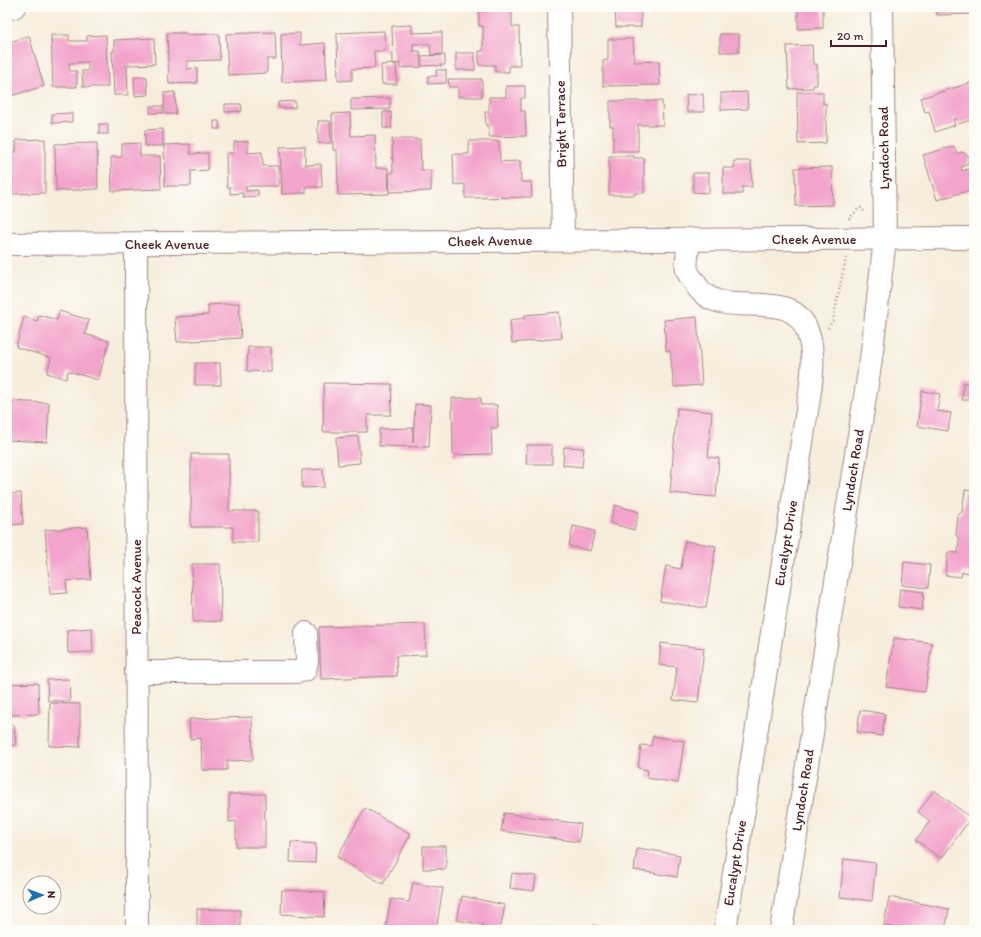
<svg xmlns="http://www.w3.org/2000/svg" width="981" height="937" viewBox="0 0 981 937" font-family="Itim,sans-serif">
<rect width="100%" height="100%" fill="#fdfcf7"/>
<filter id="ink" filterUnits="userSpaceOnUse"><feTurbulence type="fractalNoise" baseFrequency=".025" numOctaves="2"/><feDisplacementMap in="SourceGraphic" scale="8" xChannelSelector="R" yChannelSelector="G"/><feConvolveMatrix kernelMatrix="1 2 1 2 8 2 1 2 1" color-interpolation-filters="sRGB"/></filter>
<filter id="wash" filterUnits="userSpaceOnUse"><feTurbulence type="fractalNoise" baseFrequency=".012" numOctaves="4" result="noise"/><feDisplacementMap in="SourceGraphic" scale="16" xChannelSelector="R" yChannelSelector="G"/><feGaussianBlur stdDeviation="0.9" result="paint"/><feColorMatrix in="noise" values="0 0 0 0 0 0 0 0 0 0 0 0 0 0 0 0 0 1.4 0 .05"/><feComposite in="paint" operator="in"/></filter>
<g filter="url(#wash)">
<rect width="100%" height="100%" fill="#f7eddc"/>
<g id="blocks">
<g fill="#f3a4cc">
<path d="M615 7H641V27H616Z"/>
<path d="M798 7H823V28L798 29Z"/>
<path d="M937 7H974V14L937 15Z"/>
<path d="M479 10H512V27H519L520 66H509V72H495V65H479V51H483V26H479Z"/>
<path d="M412 25V33L442 32V54L431 55 430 44H413V51H420L421 67 400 68V63L393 64 392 26Z"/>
<path d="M384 31 385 51H374L375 68 352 69V80L338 81 337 33Z"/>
<path d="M275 32 276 59H267V73L228 75 226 34Z"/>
<path d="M167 33H186V35L219 34 220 60 187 61V69L197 68V83L169 84Z"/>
<path d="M300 33V45L325 43 327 80 282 82 281 34Z"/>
<rect x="720" y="34" width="19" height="18"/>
<path d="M51 35H69V41H87V36L106 35 108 87H83L82 71H88V62L69 63 70 71H77V87H53Z"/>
<path d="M29 36 44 86 11 96 7 83V43Z"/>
<path d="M154 38 155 64 127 65 128 95H114L112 51H114V40Z"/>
<path d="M608 39H633L634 62 659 61 660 85 603 86V61L608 60Z"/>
<path d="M812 45 813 64H817V85H813V88L789 89 787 46Z"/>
<rect x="456" y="53" width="19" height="17"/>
<path d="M445 55V65L422 66V56Z"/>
<path d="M396 64 397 84H382L381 65Z"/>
<path d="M436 70H446V83L428 84V76H437Z"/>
<path d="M134 77H147L148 95 135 96Z"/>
<path d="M448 79H482V97H458V87H449Z"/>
<path d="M973 82 974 119 958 124 956 118 953 119 955 125 935 132 929 111 925 112 921 98Z"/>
<path d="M506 86H525V98H521V111H525L526 136 489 137V126H486L485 112H489V97H506Z"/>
<path d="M175 92 176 114H165L164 93Z"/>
<path d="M747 92 748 109 721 110V93Z"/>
<path d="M797 92H823V104L826 103V143L798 144Z"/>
<path d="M703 94 704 112H687L686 95Z"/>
<path d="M390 98V109L351 110V99Z"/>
<path d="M295 101V108H279L278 102Z"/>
<path d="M610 101H662L663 125H638V151H613V126H610Z"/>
<path d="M225 104H241L242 111 225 112Z"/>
<rect x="150" y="106" width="13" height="7"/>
<path d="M383 112H391L392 128H383Z"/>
<path d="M72 113V122L52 123V114Z"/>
<path d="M350 113 351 136 375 135 376 168H388L389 194 338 195 337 150H333L332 114Z"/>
<path d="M214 121H219L220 129H214Z"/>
<path d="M318 121H330L331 143H318Z"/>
<rect x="99" y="124" width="9" height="10"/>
<path d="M163 129V146H145V130Z"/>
<path d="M45 139V193L11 194V197H7V152H16V140Z"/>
<path d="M392 139H420L421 170H431V191L390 192 389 173H393Z"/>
<path d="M248 141V153L262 152 263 166H278V186H246V191L258 190V196L243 197V193L230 194V187H227L226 153H234V142Z"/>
<path d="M469 141H499L500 162 520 161 521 182H531L532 197 465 198V184L454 185 453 154H469Z"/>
<path d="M97 143 98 189 56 191 55 144Z"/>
<path d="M140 143V156H160L161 189 112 191 111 157H122V144Z"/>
<path d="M190 144V154L208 153V170L191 171V186H165L164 145Z"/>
<path d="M305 146V165L321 164 322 187H306V193L282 194 280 147Z"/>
<path d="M954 146 957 154 962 152 968 155 969 160 966 165 961 167 962 171 974 167V189L937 200 923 155Z"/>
<path d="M609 156H634V158H644V193H635V195H609Z"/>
<path d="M734 161H751L752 187H742V194H723V168H734Z"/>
<path d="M832 167 833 205 796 206 795 168Z"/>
<path d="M693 173H709V193L693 192Z"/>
<path d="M239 303 241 338 177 342 175 317 208 315V305Z"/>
<path d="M59 311 89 320 85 334 109 341 98 380 68 371 66 379 47 373 51 358 16 347 24 317 37 321 39 315 57 320Z"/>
<path d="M559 312 562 338 512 343 510 320 525 318V315Z"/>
<path d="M697 317 702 385 674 387 670 351H666L664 320Z"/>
<path d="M248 347H271V372L247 371Z"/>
<path d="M195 363H220L221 385H195Z"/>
<path d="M324 383 392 384 391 415H367V432H323Z"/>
<path d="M963 383H974V400H962Z"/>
<path d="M922 391 940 394 937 411 951 413 948 431 917 426Z"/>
<path d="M452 398H481V405H497L498 428H491L492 454 453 455Z"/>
<path d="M7 401 49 403 47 442 7 440Z"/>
<path d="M415 404 431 405 429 447 379 446V429L413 428V442Z"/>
<path d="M677 408 712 412 708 457 719 458 716 497 670 493Z"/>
<path d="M358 436 360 463 338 465 336 438Z"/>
<path d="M527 445H552V464H526Z"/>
<path d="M564 447 584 448 582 467 563 465Z"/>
<path d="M191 454H229V511H258V542H233V527H191Z"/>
<path d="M323 469 324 487 302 488V470Z"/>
<path d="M965 490 974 491V573L962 572 961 577 945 575 948 552 958 553 959 539 956 535 958 515 962 512Z"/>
<path d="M21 493 23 524 7 525V494Z"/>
<path d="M615 505 639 512 634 530 610 523Z"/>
<path d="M573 526 595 531 590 551 569 546Z"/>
<path d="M87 527 91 579 66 581 67 593 50 594 45 530Z"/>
<path d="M685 541 716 546 706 608 660 601 666 566 681 569Z"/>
<path d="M904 562 930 565 928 588 902 585Z"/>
<path d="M192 564H220L221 621 193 622Z"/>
<path d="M900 589 924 592 922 610 898 607Z"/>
<path d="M425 624 426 655 396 656 397 676 321 679 319 627Z"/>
<path d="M92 628 93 652 68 653 67 630Z"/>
<path d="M894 638 932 643 925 692 886 687Z"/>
<path d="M661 643 704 648 698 703 673 700 677 667 659 665Z"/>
<path d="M69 679 70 701H48L47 680Z"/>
<path d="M38 683 39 714 9 715 8 684Z"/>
<path d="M50 703 80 704V747L49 746Z"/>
<path d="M860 710 885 714 882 736 857 732Z"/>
<path d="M252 717 253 760 227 761V770H202L201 738 190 739 189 719Z"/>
<path d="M7 725H14L16 745 7 746Z"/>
<path d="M653 736 684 741 678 783 647 778 648 770 638 768 641 745 651 746Z"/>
<path d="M934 790 971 818 941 859 916 840 930 821 918 812Z"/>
<path d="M229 794H265V847H236V821L229 822Z"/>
<path d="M365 808 411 834 383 884 337 857Z"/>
<path d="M504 813 581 824 579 842 501 831Z"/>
<path d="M291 842 316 844 315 863 290 862Z"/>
<rect x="423" y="846" width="23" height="23"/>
<path d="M637 848 680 855 677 877 634 870Z"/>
<path d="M844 859 876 863 872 901 840 897Z"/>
<path d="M512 873 536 876 534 891 510 888Z"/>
<path d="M413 883 443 888 436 930H385L391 899 409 902Z"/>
<path d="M282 890 325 892 324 917 281 914Z"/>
<path d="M462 896 505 905 500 930H482L483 925 457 920Z"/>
<path d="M889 897 949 909 945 930H907L884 926Z"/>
<path d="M197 909 240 910V930H197Z"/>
<path d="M593 925 613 929V930H592Z"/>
</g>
</g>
</g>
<g filter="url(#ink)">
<use href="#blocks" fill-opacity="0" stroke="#a08684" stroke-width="1"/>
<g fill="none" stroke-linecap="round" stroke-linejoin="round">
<defs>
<g id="minor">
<path d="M559 7 563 240"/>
<path d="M7 9 14 7"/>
<path d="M689 239C689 248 685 261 687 270 688 274 692 279 695 283 719 327 791 280 808 333 818 363 808 400 804 430L725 930"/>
<path d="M7 244 974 238"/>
<path d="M136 244 137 930"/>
<path d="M136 672H297L305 670 307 662 306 633"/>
</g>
<path id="major" d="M781 930 871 359 885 239 882 7"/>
</defs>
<use href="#minor" stroke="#a08684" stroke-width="24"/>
<use href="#major" stroke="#a08684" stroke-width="24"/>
<g stroke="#a08684" stroke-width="2.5" stroke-dasharray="1 3" stroke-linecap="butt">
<path d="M849 219 859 208H861L865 213"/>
<path d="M828 328 833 320 846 258"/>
</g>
<use href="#minor" stroke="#fff" stroke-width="22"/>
<use href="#major" stroke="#fff" stroke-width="22"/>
</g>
</g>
<g text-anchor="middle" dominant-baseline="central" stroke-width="3.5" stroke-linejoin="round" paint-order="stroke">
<g font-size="14" fill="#4a1f2b" stroke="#fdfcf7">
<text transform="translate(561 124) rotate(-91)">Bright Terrace</text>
<text transform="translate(884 148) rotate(-91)">Lyndoch Road</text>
<text x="814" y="239">Cheek Avenue</text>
<text transform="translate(490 241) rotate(-1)">Cheek Avenue</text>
<text x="167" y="244">Cheek Avenue</text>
<text transform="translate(853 470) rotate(-81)">Lyndoch Road</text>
<text transform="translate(786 543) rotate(-81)">Eucalypt Drive</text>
<text transform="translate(136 587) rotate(-90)">Peacock Avenue</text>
<text transform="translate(803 790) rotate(-81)">Lyndoch Road</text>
<text transform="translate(735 863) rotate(-81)">Eucalypt Drive</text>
</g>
</g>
<rect width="981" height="937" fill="none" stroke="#fdfcf7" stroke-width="24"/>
<g transform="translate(42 895) rotate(88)"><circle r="19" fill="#fdfcf7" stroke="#b5a4a5"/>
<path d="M0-3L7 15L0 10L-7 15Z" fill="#1f6fb2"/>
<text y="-6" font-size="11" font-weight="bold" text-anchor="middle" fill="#4a1f2b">N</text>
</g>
<path d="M831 40v6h55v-6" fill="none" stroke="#4a1f2b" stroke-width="2"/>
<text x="837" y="40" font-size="12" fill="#4a1f2b" stroke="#fdfcf7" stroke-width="3" paint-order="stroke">20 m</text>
</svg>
